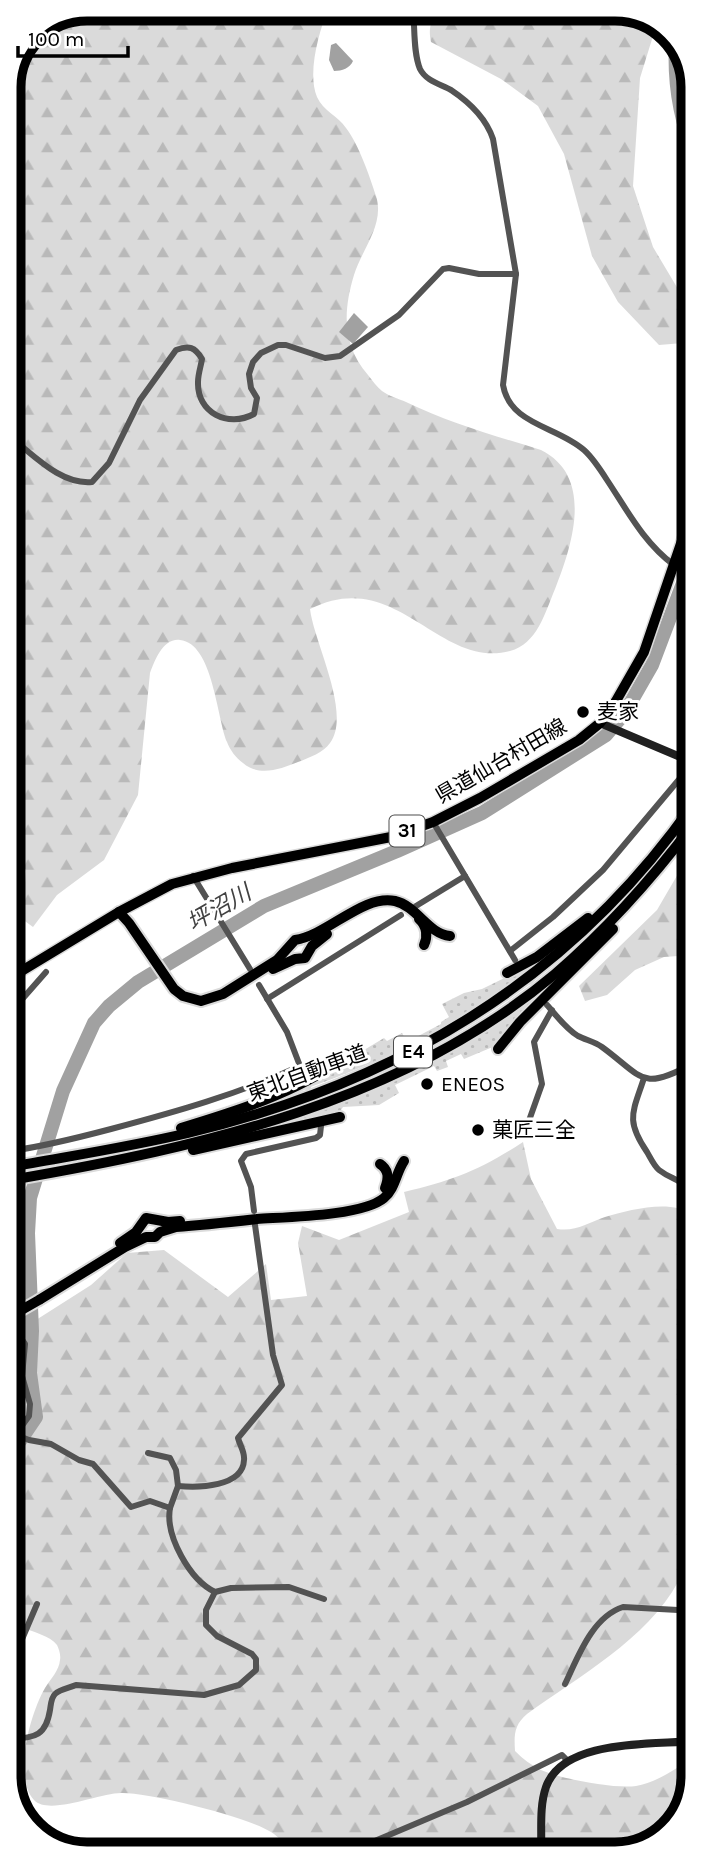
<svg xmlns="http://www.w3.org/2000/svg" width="702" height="1863" viewBox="0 0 702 1863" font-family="Karla,'Noto Sans JP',sans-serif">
<defs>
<pattern id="grass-dots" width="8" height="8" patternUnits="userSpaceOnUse" patternTransform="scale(1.75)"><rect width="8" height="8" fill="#dadada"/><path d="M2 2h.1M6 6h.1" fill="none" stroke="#b9b9b9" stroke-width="1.8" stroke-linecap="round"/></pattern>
<pattern id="forest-firs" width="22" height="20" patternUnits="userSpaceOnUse" patternTransform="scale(1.75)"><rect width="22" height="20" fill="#dadada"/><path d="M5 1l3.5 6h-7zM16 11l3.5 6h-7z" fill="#b9b9b9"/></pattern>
</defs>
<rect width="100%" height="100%" fill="#fff"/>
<g fill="url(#grass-dots)">
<path d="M533 964C523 975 508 985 495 994 433 1039 363 1069 291 1094L384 1038 387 1041 402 1033 407 1042 441 1024V1022L449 1017 442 1004 464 993 482 989Z"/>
<path d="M545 990 495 1046 464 1059 461 1054 446 1061 448 1067 437 1071 434 1066 395 1085 399 1093 379 1105 343 1107 339 1113 294 1120 370 1090 499 1021Z"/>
</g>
<g fill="url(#forest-firs)">
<path d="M87 9H328C319 32 307 73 317 97 323 111 338 116 346 128 358 143 370 177 376 196 385 224 362 249 354 275 343 311 342 345 368 375 372 380 377 387 382 391 389 396 399 399 406 402 449 423 496 436 541 450 595 477 572 546 555 589 545 613 537 644 510 651 439 670 396 565 310 609 314 643 352 713 330 743 324 752 309 758 298 762 281 769 259 777 243 763 236 758 230 750 227 742 217 719 213 643 180 640 163 638 155 660 150 673L138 795 104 860 57 895 33 927 22 919 26 871 13 841 10 839 9 82 32 31Z"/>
<path d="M437 9H621L657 23 640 78 633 186 653 247 678 289 683 320V343L659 345 618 302 592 256 564 154 538 106 501 79 431 42C428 30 431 20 437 9Z"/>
<path d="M692 856V955L664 957 635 970 607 995 585 1001 579 986 657 910 682 867Z"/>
<path d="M523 1142 531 1179 557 1229C576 1232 587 1223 605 1217 629 1210 670 1199 692 1214L693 1535C688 1550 686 1569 678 1582 647 1639 578 1677 527 1714 514 1725 514 1735 515 1751 523 1759 531 1765 541 1770 561 1779 615 1789 636 1786 655 1783 679 1768 693 1756V1776L677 1824 636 1851 295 1853C287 1846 279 1837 271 1832 248 1817 148 1792 121 1793 99 1793 49 1816 34 1800 12 1776 31 1712 45 1688 51 1678 59 1671 60 1660 61 1655 59 1649 57 1645 50 1636 34 1632 23 1628L13 1589 15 1467 36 1320 91 1285 127 1253 164 1250 228 1297 266 1264 271 1300 307 1296 298 1243 302 1226 339 1240 409 1212 404 1192C452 1181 482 1169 523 1142Z"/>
</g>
<g fill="#a1a1a1">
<path d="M336 43 353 61C350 68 342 71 334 71L329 60 331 45Z"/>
<path d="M354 313 368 327 353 344 339 332Z"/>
</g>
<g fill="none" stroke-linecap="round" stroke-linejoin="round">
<g stroke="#a1a1a1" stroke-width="14">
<path d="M676 45C674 80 679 113 691 146"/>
<path d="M11 1454 36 1417 30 1373 32 1331 28 1233 30 1198 63 1091 94 1023 109 1006 138 982 264 906 397 851 482 813 606 735 624 714 652 665 691 562"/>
<path d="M11 1636V1638"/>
</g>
<g stroke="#d9d9d9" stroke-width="6" stroke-dasharray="6 3" stroke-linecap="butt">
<path d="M518 964 544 1000"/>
<path d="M304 1076 320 1124"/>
</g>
<defs>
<path id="primary" d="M10 978 119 912 172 884 232 868 391 837 433 822 480 798 579 740 600 723 616 701 644 652 691 514"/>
<g id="highway">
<path d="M119 912 129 923 174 989 183 996 201 1001 223 994 277 960 295 940C328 935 363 894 395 901 417 906 428 934 450 936"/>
<path d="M419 919C427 926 428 937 424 945"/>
<path d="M273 969 295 959 305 958 312 946 327 934"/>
<path d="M507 973 537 957 588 918"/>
<path d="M498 1049 520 1022 613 929"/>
<path d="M181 1128C237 1111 295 1093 343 1059"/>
<path d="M193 1150 340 1117"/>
<path d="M380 1164C389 1170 389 1178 385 1188"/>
<path d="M11 1167C70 1156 129 1147 188 1133 395 1083 568 982 692 806"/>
<path d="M11 1180C202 1147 403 1102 555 974 606 930 651 880 692 826"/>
<path d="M120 1243 136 1232 146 1218 168 1222 180 1221"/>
<path d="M39 1300 125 1247 146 1237H155L160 1232 176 1227C203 1225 230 1222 257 1219 286 1217 363 1216 384 1198 395 1189 396 1173 404 1161"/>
</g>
</defs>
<use href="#primary" stroke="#dbdbdb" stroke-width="13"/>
<use href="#highway" stroke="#dbdbdb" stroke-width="14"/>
<g stroke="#535353" stroke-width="6">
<path d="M413 9C415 27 413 52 420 69 426 81 440 84 451 90 469 102 486 118 493 139L516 274 503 385C510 425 557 426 584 450 593 458 600 469 607 480 627 510 644 543 674 565"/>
<path d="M9 436C33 454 60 485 92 482L109 463 140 400 176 350C189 345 195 347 202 359 201 366 198 374 198 382 197 413 228 428 254 414L257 398 251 388 249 374 253 362 261 353 278 345H286L325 358 340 356 399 315 443 269 449 268 479 274H516"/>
<path d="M433 822 515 960"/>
<path d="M193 876 250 969"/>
<path d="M416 906 465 876"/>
<path d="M510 951 553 917 603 870 692 764"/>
<path d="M267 999 401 915"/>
<path d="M547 1005C556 1015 566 1029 578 1036 586 1040 595 1042 602 1047 643 1077 641 1092 692 1064"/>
<path d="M10 1013 46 972"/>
<path d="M644 1078C633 1112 625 1120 647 1152 650 1157 654 1166 659 1170 676 1183 680 1175 692 1198"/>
<path d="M526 1129 542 1084 534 1042 552 1010"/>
<path d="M11 1151C45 1146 77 1138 111 1129 175 1112 239 1094 300 1066L287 1032 259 985"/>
<path d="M11 1199 16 1200 20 1204 19 1273 11 1291 16 1331 25 1344 22 1376 30 1404 29 1416 11 1441"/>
<path d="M254 1211 251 1187 241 1161 246 1154 316 1138 320 1135 321 1126"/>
<path d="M11 1433 29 1440 51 1444 79 1460 93 1464 131 1507 150 1501 170 1508C165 1536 190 1580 215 1592L231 1588 289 1587 324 1599"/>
<path d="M148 1453 170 1458 176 1470 178 1486"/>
<path d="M170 1508 178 1486C198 1488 243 1487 244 1460 245 1452 240 1446 238 1438L282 1385 273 1355 255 1225"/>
<path d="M11 1665 37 1604"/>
<path d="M565 1684C578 1657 592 1617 623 1607L678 1610 693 1603"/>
<path d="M11 1739C36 1738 46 1735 50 1710 51 1704 51 1698 55 1694 60 1689 69 1688 76 1685L204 1695 239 1685 256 1670V1659L252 1654 217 1636 206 1625V1610L215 1592"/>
<path d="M369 1853 368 1845 370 1843 467 1802 562 1755 568 1761"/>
</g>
<g stroke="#202020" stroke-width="8">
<path d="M600 723 692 762"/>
<path d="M541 1852C542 1831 539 1807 546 1787 563 1739 651 1745 693 1741"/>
</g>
<use href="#primary" stroke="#000" stroke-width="10"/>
<use href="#highway" stroke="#000" stroke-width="10"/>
<defs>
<path id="highway-bridge" d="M11 1316 39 1300"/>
</defs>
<use href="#highway-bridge" stroke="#dbdbdb" stroke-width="14" stroke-linecap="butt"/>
<use href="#highway-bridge" stroke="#000" stroke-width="10"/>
</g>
<g fill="#000" stroke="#fff" stroke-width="2.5">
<circle cx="583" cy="712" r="7"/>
<circle cx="427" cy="1084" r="7"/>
<circle cx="478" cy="1130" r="7"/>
</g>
<g text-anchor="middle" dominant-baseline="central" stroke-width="6" stroke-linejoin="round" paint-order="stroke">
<g fill="#fff" stroke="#4c4c4c" stroke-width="2">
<rect x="389.5" y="815.5" width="35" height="31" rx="5"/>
<rect x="394" y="1036.5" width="38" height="31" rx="5"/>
</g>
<g font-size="19" font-weight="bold" fill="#000">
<text x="407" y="831">31</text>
<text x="413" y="1052">E4</text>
</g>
<g font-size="21" fill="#000" stroke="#fff" text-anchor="start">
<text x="597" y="712">麦家</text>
<text x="441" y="1084">ENEOS</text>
<text x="492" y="1130">菓匠三全</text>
</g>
<g font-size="21" fill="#000" stroke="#fff">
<text transform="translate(501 761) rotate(-30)">県道仙台村田線</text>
<text transform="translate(307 1073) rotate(-20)">東北自動車道</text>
</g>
<g font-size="23" font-style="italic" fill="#424242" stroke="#fff">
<text transform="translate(219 908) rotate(-30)">坪沼川</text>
</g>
</g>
<path d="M0 0H702V1863H0ZM87 21H615A66 66 0 0 1 681 87V1776A66 66 0 0 1 615 1842H87A66 66 0 0 1 21 1776V87A66 66 0 0 1 87 21Z" fill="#fff" fill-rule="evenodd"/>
<path fill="none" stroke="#000" stroke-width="9" d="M87 21H615A66 66 0 0 1 681 87V1776A66 66 0 0 1 615 1842H87A66 66 0 0 1 21 1776V87A66 66 0 0 1 87 21Z"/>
<path d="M18 46v10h110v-10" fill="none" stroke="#000000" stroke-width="3.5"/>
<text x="28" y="46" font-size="21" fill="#000000" stroke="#ffffff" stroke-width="5" paint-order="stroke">100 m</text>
</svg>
